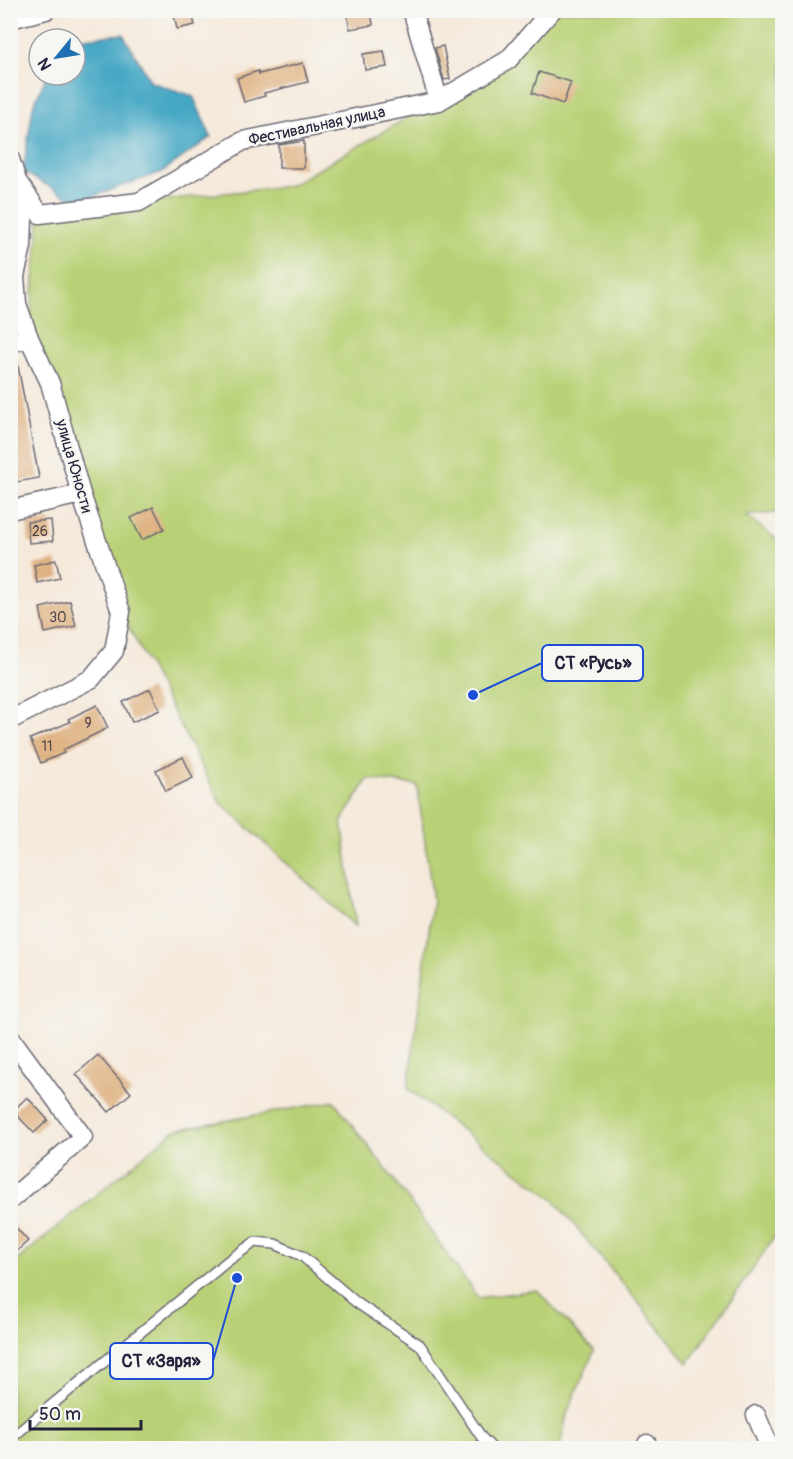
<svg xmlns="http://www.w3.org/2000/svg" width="793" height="1459" viewBox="0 0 793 1459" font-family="Pangolin,sans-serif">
<rect width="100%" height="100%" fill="#f6f6f2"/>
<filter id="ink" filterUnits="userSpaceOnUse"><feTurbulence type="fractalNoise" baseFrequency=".0167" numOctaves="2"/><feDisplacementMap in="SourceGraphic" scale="12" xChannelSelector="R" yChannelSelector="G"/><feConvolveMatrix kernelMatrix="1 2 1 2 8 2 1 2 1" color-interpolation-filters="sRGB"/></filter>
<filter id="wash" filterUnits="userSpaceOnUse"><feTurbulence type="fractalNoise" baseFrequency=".008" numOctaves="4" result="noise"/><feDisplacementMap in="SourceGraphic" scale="24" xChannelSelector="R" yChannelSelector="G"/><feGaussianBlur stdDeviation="1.35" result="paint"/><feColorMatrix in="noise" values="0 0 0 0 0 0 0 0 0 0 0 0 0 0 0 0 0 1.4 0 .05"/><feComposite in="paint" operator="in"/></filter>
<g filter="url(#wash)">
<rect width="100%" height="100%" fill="#f5e9da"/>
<g fill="#b9d176" stroke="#6e7a58" stroke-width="1.5">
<path d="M552 11H782V512L746 516 782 543V1226L688 1363 553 1199 408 1089 433 900 417 785 368 779 342 821 356 927 220 802 121 612 29 338 40 214 289 186 508 60Z"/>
<path d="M334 1101 403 1192 478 1298 537 1290 594 1351 567 1413 560 1448H11L10 1266 175 1130Z"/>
</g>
<path fill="#44a7c4" stroke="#336480" stroke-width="1.5" d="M123 34 151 82 193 96 211 137 162 172 77 202 23 172 33 106 47 75H75V39H73Z"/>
<g id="blocks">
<g fill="#dfb383">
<path d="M173 10H191L195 25 177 29Z"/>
<path d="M346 10H371L373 25 350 29Z"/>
<path d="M443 46 450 79 444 80 435 48Z"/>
<path d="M384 51 387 67 365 70 363 54Z"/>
<path d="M303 63 308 82 264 93 265 96 244 102 237 78 258 71 259 74Z"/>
<path d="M539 72 571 82 563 104 532 93Z"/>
<path d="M304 141V168H279V145Z"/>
<path d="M16 355 39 478 17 482 10 444V356Z"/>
<path d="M153 507 164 529 142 540 131 518Z"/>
<path d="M51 520 53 541 29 543 27 522Z"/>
<path d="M56 560 60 578 37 583 34 565Z"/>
<path d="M70 601 76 626 45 633 40 608Z"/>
<path d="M150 689 160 710 132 722 123 702Z"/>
<path d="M97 705 108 728 63 750 64 753 41 763 30 739 70 722 68 719Z"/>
<path d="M183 757 193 778 166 791 156 770Z"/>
<path d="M98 1055 131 1093 109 1112 76 1074Z"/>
<path d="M27 1097 48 1120 34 1133 13 1111Z"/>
<path d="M10 1221 28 1241 10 1257Z"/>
</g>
</g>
</g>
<g filter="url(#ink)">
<use href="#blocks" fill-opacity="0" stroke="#6c6873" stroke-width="1.5"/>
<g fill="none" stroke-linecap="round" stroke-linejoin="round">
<defs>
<g id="service">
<path d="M10 1439 229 1260 255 1242 275 1244 302 1256 357 1303 420 1345 482 1438 492 1448"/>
<path d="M402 1448H409"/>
</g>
<g id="minor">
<path d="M412 10 439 101"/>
<path d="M10 19 46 10"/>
<path d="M10 159 17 181 23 220 22 246 15 276 17 304 29 338 50 383 81 494 121 612 114 651 91 679 10 720"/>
<path d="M19 184 40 214 139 202 243 141 439 101 508 60 552 10"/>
<path d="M10 343 29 338"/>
<path d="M10 510 81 494"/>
<path d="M10 1037 83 1137 10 1200"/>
<path d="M756 1415 770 1448"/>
<path d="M647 1444 648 1448"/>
</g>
</defs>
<use href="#service" stroke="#6c6873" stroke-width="12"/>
<use href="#minor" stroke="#6c6873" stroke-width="21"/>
<use href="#service" stroke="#fff" stroke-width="9"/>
<use href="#minor" stroke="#fff" stroke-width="18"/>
</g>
</g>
<g text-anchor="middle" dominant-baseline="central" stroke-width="4.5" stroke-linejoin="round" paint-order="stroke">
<g font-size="14" fill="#51464d">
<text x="40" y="531">26</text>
<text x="58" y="617">30</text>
<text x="88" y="723">9</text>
<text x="47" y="746">11</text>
</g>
<g font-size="16" fill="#22223b" stroke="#f6f6f2">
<text transform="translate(317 126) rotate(-12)">Фестивальная улица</text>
<text transform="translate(74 466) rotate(74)">улица Юности</text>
</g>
</g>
<path fill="none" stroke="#1d4ed8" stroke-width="2" d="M473 695L542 663M237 1278L213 1361"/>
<g fill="#1d4ed8" stroke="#f6f6f2" stroke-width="2">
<circle cx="473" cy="695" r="6"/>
<circle cx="237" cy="1278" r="6"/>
</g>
<g fill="#f6f6f2" stroke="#1d4ed8" stroke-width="2">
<rect x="542" y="645" width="101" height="36" rx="6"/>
<rect x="110" y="1343" width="103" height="36" rx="6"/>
</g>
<g font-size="18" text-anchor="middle" font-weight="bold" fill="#22223b">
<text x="593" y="669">СТ «Русь»</text>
<text x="161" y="1367">СТ «Заря»</text>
</g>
<rect width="793" height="1459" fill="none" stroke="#f6f6f2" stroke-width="36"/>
<g transform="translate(57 57) rotate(240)"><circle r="28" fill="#f6f6f2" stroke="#a1a1a9" stroke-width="1.5"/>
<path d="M0-4.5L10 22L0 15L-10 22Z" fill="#1f6fb2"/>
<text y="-9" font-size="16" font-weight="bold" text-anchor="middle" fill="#22223b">N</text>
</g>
<path d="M30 1420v9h111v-9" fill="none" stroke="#22223b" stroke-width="3"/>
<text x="39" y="1420" font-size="18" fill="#22223b" stroke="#f6f6f2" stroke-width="4.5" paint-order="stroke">50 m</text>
</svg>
